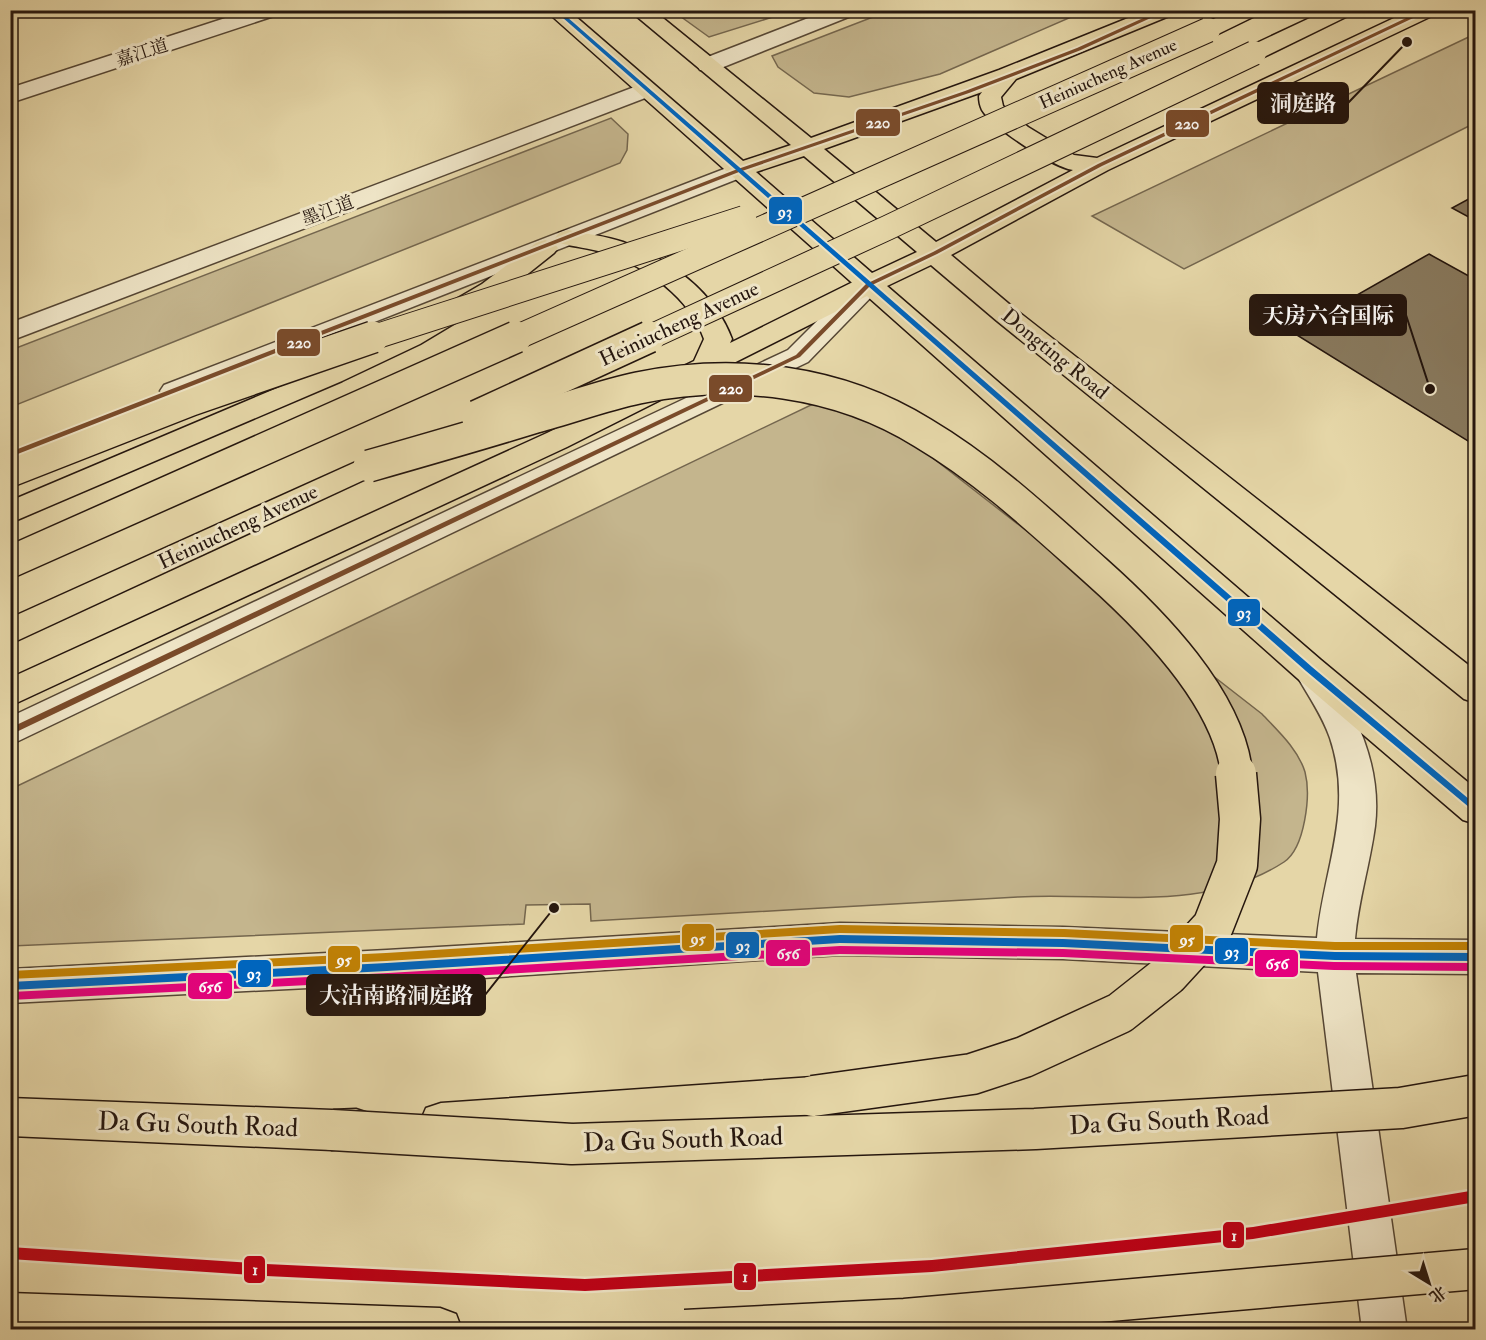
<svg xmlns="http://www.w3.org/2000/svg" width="1486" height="1340" viewBox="0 0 1486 1340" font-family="'IM FELL Double Pica','Noto Serif SC',serif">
<rect width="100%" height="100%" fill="#e5d6a7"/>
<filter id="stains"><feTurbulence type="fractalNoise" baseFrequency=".00333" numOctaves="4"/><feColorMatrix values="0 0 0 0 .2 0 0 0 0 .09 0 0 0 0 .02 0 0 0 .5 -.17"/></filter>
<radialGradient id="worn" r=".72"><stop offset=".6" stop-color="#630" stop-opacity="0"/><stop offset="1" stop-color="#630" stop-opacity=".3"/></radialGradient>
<g fill="#c4b58d" stroke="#74664e" stroke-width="1.5">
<path d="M773 10 779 15 709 37 673 11Z"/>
<path d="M891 10H1085V11L940 74 849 97 814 93 778 67 772 56Z"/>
<path d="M1475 34V123L1184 269 1092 216Z"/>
<path d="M611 118 628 134 627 150 620 163 11 407V350Z"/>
<path d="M813 404C855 408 894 433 929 455L1262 714C1278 731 1298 749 1305 772 1311 795 1305 848 1284 862 1204 914 1107 892 1018 897 876 905 733 913 591 921L590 904 526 905 524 924 11 946V789Z"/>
</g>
<g fill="#897a5e" stroke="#25160e" stroke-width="1.5">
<path d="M1476 195V221L1452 208Z"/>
<path d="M1429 254 1476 280V446L1292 332Z"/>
</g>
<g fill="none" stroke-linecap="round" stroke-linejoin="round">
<defs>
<g id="minor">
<path d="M250 10H283L280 14 10 103V88Z"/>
<path d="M829 10H859L856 14 716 70H700L697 65 700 60Z"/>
<path d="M645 83 653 85 656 90 653 95 10 341V323Z"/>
<path d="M737 164 745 166 749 171 745 176 184 397 174 400 164 397 160 391 164 385Z"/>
<path d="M868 277 877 279 881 285 877 291 808 362 10 745V717L788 350 859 279Z"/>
<path d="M1314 663 1326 667C1357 715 1382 767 1375 826 1370 864 1358 901 1355 939L1476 940V974L1356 973 1407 1330H1362L1318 972 1063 959 840 955 387 984 10 1003V969L387 950 840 923 1063 927 1317 938C1324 867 1354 810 1330 738 1322 715 1309 697 1297 676L1302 667Z"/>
</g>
<path id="major" d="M545 10H568L743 161 791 145 629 10H653L811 138 999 70 1148 10H1177L1174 14 1016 79 1001 97 1003 106 1028 127 1074 155 1097 158 1411 10H1439L1436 14 1108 170 951 255 1015 309 1476 671V703L1464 699 997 321 931 265 887 286 1321 660 1476 789V824L1463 820 1297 678ZM982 92 979 96C979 101 980 106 982 110 992 127 1054 168 1073 170L936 242 824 149ZM804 156 917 252 872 273 756 172Z"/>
<g id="highway">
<path d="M1234 10H1262L1259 14 1216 35H1200L1197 30 1200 25Z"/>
<path d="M1327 10H1355L1352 14 1262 58H1246L1243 53 1246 48Z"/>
<path d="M568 230C586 234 606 236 623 242 670 260 714 291 732 339L730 343 859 279 868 277 877 279 881 285 877 291 567 447 10 706V678L547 433 694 361 704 339C690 298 646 266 605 253 590 248 574 247 559 243L555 238 559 233Z"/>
<path d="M545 240 554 243 558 248 554 253 500 296 420 344 342 381 10 523V501L322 369 400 332 482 284 536 243Z"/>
<path d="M369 456 379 459 384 466 379 473 10 644V618Z"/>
<path d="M813 1077 827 1083 833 1096 827 1109 813 1115 441 1141 426 1136 420 1122 426 1108 441 1103Z"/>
<path d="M10 1098 332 1110 356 1109 371 1114 377 1128 371 1142 356 1147 332 1150 10 1136Z"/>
<path d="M10 1293 440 1308 456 1314 462 1330H10Z"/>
</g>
</defs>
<use href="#minor" stroke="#554634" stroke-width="3"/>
<use href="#major" stroke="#25160e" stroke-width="3"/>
<use href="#highway" stroke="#25160e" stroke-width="3"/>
<use href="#minor" fill="#eee4c6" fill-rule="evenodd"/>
<use href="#major" fill="#e5d6a7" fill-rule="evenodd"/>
<use href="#highway" fill="#e5d6a7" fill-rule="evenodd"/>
<defs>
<g id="highway-bridge-far2">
<path d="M368 339 744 218"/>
<path d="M513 339 1208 30"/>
<path d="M646 339 887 228 1254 53"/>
</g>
<g id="highway-bridge-far1">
<path d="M477 416 649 337"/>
<path d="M369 466C425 450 481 434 536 417 570 408 604 395 638 388 735 368 838 380 923 433 987 471 1041 522 1096 571 1151 620 1230 699 1237 776"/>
<path d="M10 471 191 400 373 337"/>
<path d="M10 562 516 337"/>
</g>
<g id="highway-bridge">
<path d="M813 1096 972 1074 1024 1057 1120 1013 1168 975 1213 926 1237 865 1240 819 1236 774"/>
<path d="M332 1130 572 1144 1035 1129 1401 1108 1476 1095"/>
<path d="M685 1330 905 1319 1476 1269"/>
</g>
</defs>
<use href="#highway-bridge-far2" stroke="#25160e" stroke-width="26" stroke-linecap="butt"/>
<use href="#highway-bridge-far1" stroke="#25160e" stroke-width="34" stroke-linecap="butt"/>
<use href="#highway-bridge" stroke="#25160e" stroke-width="43" stroke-linecap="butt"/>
<use href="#highway-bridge-far2" stroke="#e5d6a7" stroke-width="24"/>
<use href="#highway-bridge-far1" stroke="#e5d6a7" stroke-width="31"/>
<use href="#highway-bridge" stroke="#e5d6a7" stroke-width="40"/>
<defs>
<g id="bus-1">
<path d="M1161 10H1168L1081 50 969 93 739 172 10 457V452L735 170 965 91 1077 48Z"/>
<path d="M1423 10H1430L1102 166 937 254 870 286 800 357 10 735V728L796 355 866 284 933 252 1098 164Z"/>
</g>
<g id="bus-2">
<path d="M554 10H559L1312 667 1476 805V813L1306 671Z"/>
<path d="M840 935 1063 939 1335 952 1476 953V961L1335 960 1063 947 840 943 387 971 10 990V982L387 963Z"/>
</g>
<path id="bus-3" d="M840 946 1063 949 1334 962 1476 963V971L1334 970 1063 957 840 954 388 981 10 1000 11 992 388 973Z"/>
<path id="bus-4" d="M840 925 1064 929 1335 942H1476V950H1335L1064 937 840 933 386 961 10 979V971L386 953Z"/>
</defs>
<use href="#bus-1" stroke="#eee4c6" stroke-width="4"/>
<use href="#bus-2" stroke="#eee4c6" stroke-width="4"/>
<use href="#bus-3" stroke="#eee4c6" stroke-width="4"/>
<use href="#bus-4" stroke="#eee4c6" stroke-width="4"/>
<use href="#bus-1" fill="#7a4b2a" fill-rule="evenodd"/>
<use href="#bus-2" fill="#0065bd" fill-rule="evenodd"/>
<use href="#bus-3" fill="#e5007d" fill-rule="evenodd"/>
<use href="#bus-4" fill="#c28204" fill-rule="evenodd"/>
<defs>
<path id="metro-1" d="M1476 1190V1202L1253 1239 932 1272 585 1291 266 1276 10 1259V1247L266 1264 585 1279 932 1260 1253 1227Z"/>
</defs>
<use href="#metro-1" stroke="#eee4c6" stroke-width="5"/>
<use href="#metro-1" fill="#bd0016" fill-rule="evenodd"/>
</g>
<g text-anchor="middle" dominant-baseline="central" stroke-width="6" stroke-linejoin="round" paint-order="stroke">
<g font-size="18" fill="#25160e" stroke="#eee4c6">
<text transform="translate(142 53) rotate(-18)">嘉江道</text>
<text transform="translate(1108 74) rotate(-24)">Heiniucheng Avenue</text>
<text transform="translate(328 211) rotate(-21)">墨江道</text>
</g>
<g font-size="21" fill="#25160e" stroke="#eee4c6">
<text transform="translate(679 324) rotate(-25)">Heiniucheng Avenue</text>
<text transform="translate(1055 354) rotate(39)">Dongting Road</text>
<text transform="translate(238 527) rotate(-25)">Heiniucheng Avenue</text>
</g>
<g font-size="26" fill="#25160e" stroke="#eee4c6">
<text transform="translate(1169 1121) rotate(-3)">Da Gu South Road</text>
<text transform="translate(198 1125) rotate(2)">Da Gu South Road</text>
<text transform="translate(683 1140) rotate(-2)">Da Gu South Road</text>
</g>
</g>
<path fill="none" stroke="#25160e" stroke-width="2" d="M1407 42L1348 103M1430 389L1406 315M554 908L485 995"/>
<g fill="#25160e" stroke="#eee4c6" stroke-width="2">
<circle cx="1407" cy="42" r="6"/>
<circle cx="1430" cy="389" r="6"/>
<circle cx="554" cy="908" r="6"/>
</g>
<g fill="#25160e" stroke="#25160e" stroke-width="2">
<rect x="1258" y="83" width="90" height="40" rx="6"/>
<rect x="1250" y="295" width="156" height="40" rx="6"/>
<rect x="307" y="975" width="178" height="40" rx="6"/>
</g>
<g font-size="22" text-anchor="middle" font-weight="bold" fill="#fff">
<text x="1303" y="111">洞庭路</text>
<text x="1328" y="323">天房六合国际</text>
<text x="396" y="1003">大沽南路洞庭路</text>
</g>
<g stroke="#eee4c6" stroke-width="2">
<rect x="855" y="108" width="46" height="29" rx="6" fill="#7a4b2a"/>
<rect x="1165" y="109" width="45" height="29" rx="6" fill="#7a4b2a"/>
<rect x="768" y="196" width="35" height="29" rx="6" fill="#0065bd"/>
<rect x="276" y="328" width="45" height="29" rx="6" fill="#7a4b2a"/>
<rect x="708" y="374" width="45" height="29" rx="6" fill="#7a4b2a"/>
<rect x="1227" y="598" width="34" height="29" rx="6" fill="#0065bd"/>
<rect x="681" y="923" width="34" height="29" rx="6" fill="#c28204"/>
<rect x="1169" y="924" width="35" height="29" rx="6" fill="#c28204"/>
<rect x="725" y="931" width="35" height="28" rx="6" fill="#0065bd"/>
<rect x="1214" y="937" width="35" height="28" rx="6" fill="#0065bd"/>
<rect x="765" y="939" width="46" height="28" rx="6" fill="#e5007d"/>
<rect x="327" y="945" width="34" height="28" rx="6" fill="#c28204"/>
<rect x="1254" y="949" width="45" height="29" rx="6" fill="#e5007d"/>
<rect x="237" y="959" width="35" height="29" rx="6" fill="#0065bd"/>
<rect x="187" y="972" width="46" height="28" rx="6" fill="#e5007d"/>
<rect x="1222" y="1221" width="23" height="28" rx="6" fill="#bd0016"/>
<rect x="243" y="1255" width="23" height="29" rx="6" fill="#bd0016"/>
<rect x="733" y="1262" width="24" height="29" rx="6" fill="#bd0016"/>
</g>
<g font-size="16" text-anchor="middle" font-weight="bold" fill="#fff">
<text x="878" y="128">220</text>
<text x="1187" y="129">220</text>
<text x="785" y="217">93</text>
<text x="299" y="348">220</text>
<text x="731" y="394">220</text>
<text x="1244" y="618">93</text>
<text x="698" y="944">95</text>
<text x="1187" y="945">95</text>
<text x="743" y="951">93</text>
<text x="1232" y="957">93</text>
<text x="788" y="959">656</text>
<text x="344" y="965">95</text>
<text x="1277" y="969">656</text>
<text x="254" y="979">93</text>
<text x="210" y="992">656</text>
<text x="1234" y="1241">1</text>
<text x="255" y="1275">1</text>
<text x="745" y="1282">1</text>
</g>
<rect width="1486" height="1340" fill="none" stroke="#e5d6a7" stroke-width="36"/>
<rect x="12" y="12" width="1462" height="1316" fill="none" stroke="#25160e" stroke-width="3"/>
<rect x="18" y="18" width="1450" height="1304" fill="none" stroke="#25160e" stroke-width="1.5"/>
<g transform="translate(1429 1283) rotate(142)" stroke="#eee4c6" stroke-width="4.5" paint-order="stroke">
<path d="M0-4.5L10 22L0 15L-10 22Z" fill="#25160e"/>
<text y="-9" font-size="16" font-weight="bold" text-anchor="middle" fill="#25160e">北</text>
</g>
<rect width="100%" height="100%" filter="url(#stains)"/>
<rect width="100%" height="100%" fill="url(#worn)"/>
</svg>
